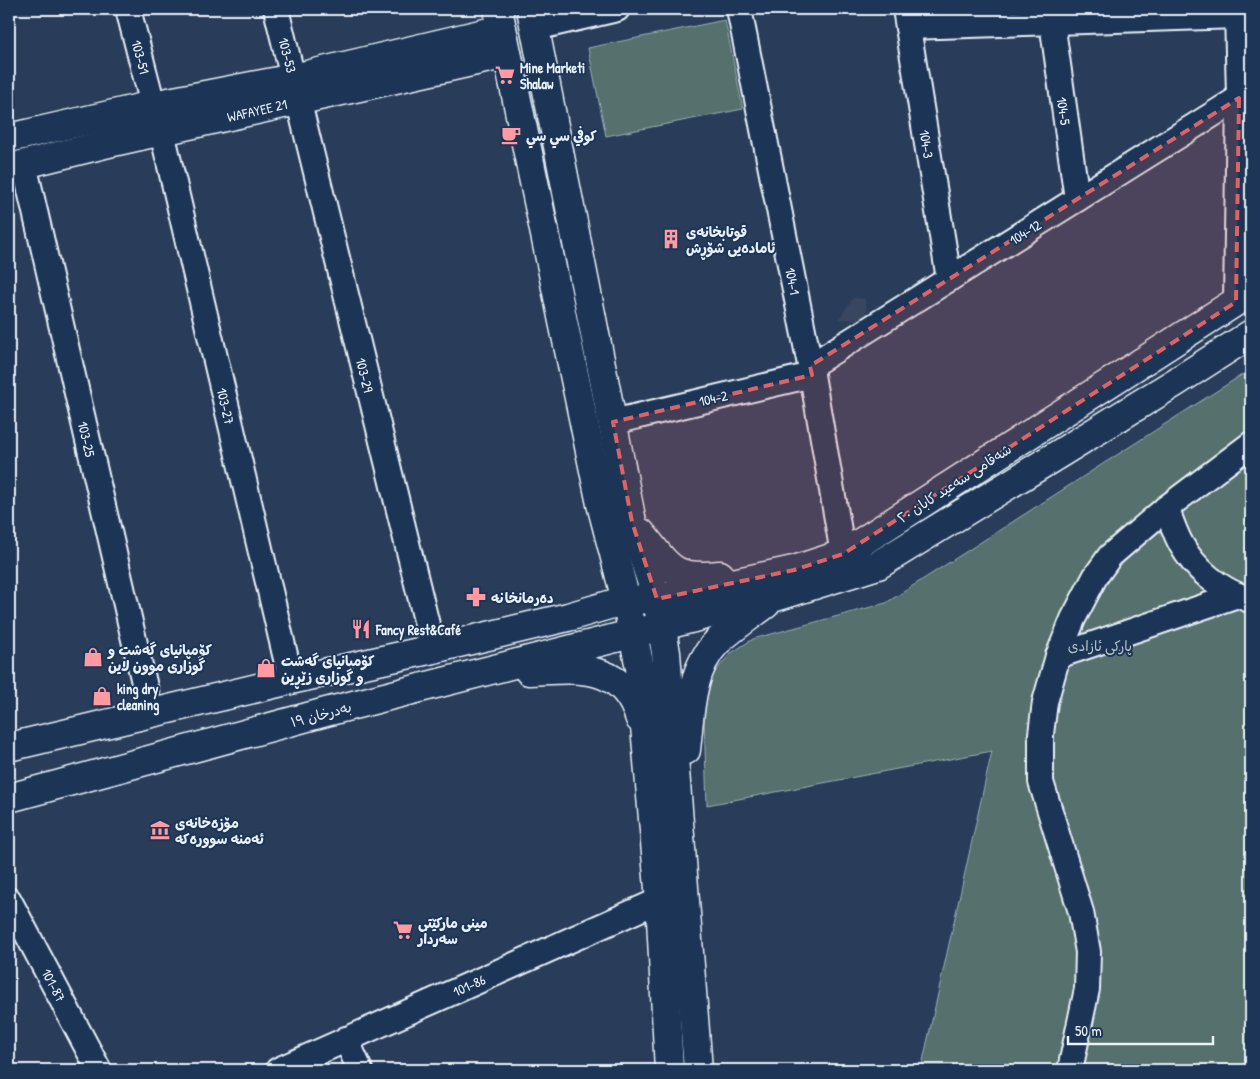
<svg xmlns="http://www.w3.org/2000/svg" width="1260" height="1079" viewBox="0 0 1260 1079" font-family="'Patrick Hand','Playpen Sans Arabic',sans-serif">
<rect width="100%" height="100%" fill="#293d5a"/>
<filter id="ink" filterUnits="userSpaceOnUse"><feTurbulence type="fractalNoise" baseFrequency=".02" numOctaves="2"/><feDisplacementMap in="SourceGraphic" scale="10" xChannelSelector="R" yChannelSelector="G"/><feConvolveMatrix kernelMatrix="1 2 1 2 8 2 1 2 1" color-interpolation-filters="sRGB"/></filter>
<g filter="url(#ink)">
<path fill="#38475e" d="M853 298 865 299 868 320 839 319Z"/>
<g fill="#55706d" stroke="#9eb0b2">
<path d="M725 20 743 109 606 136 588 48Z"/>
<path d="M1251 369V1070H921L992 751 707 805 704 721 706 701 713 674 731 653 753 639 886 603Z"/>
</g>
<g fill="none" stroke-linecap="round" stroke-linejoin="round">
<defs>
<g id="street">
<path d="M128 9 153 105"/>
<path d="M276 9 433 649"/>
<path d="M739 9 812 375 843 554"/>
<path d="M905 9 949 279"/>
<path d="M1052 22 1077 199"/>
<path d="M908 27 1238 16"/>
<path d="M535 28 617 9"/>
<path d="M162 132 291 680"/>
<path d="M24 164 151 713"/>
<path d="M1236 302 1239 98 1237 9"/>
<path d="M810 366 1239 98"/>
<path d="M613 422 812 375"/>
<path d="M1166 508C1171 520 1175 533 1181 544 1195 570 1220 589 1247 599"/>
<path d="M1058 656 1238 595"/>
<path d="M9 900 99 1070"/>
<path d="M346 1039 360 1070"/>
<path d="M278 1070 660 900"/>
<path d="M1070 1070 1087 989 1088 952 1081 912 1041 782V734L1045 702 1058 656 1073 619 1095 577 1110 556 1166 508 1251 444"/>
</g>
<g id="secondary">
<path d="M498 9 601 504 626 600 640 668 660 900 669 1070"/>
<path d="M531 9 632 522 657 599 666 653 698 1070"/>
<path d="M9 138 153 105 294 78 502 29"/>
<path d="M9 168 113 142 507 54"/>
<path d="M641 533C670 568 671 580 720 575"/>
<path d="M529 671C578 669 622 661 640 719"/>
<path d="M9 747 291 680 433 649 568 617 626 600 657 599 794 570 843 554 1251 292"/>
<path d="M686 750C690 713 690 670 717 642 732 628 750 616 766 604"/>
<path d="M9 798 326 712 776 597 878 565 1176 382 1251 334"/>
</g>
</defs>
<use href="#street" stroke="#e8f1f8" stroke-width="28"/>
<use href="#secondary" stroke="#e8f1f8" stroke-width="31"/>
<use href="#street" stroke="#1d3557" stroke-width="24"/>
<use href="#secondary" stroke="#1d3557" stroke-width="28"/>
</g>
</g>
<path fill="#db6466" fill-opacity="0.2" stroke="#db6466" stroke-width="4" stroke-dasharray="10 6" stroke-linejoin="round" d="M1239 98 1236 302 843 554 794 570 657 599 632 522 613 422 812 375 810 366Z"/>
<defs>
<symbol id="supermarket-bare" viewBox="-9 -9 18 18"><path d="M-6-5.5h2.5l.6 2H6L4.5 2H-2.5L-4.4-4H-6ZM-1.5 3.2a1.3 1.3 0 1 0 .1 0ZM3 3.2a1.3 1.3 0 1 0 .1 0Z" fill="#ff9aa2" stroke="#1d3557" stroke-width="2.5" paint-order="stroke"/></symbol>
<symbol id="cafe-bare" viewBox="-9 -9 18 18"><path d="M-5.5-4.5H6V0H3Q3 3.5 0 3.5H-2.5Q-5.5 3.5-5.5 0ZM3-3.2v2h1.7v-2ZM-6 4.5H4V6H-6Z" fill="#ff9aa2" stroke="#1d3557" stroke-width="2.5" paint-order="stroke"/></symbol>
<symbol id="building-bare" viewBox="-9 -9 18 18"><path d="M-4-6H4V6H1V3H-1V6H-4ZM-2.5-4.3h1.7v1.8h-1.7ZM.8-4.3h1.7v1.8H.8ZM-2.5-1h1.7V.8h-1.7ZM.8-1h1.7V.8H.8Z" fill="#ff9aa2" stroke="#1d3557" stroke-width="2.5" paint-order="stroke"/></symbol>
<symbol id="pharmacy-bare" viewBox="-9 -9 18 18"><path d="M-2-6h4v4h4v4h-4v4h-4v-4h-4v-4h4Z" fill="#ff9aa2" stroke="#1d3557" stroke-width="2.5" paint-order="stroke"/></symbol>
<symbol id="restaurant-bare" viewBox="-9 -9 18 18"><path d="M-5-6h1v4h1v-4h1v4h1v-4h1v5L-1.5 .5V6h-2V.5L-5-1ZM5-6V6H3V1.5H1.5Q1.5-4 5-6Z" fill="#ff9aa2" stroke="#1d3557" stroke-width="2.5" paint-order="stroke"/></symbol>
<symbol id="shop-bare" viewBox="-9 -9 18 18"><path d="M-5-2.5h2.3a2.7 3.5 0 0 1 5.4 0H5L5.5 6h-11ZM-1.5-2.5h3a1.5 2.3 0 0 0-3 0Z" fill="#ff9aa2" stroke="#1d3557" stroke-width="2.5" paint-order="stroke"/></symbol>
<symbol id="museum-bare" viewBox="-9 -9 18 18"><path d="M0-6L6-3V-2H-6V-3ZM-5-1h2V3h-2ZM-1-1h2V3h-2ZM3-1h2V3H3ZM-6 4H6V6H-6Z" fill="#ff9aa2" stroke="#1d3557" stroke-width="2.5" paint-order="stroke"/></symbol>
</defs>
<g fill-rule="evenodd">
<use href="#supermarket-bare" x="491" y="61" width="28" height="28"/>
<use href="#cafe-bare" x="497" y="121" width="28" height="28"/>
<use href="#building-bare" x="657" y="225" width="28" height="28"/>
<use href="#pharmacy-bare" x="462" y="583" width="28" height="28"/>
<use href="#restaurant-bare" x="347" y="615" width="28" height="28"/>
<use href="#shop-bare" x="79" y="643" width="28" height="28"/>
<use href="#shop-bare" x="252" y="654" width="28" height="28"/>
<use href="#shop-bare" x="88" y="682" width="28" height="28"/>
<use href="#museum-bare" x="146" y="816" width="28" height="28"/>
<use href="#supermarket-bare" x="389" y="916" width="28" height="28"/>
</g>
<g text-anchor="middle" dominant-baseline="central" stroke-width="4" stroke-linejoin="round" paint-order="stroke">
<g font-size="14" fill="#e8f1f8" stroke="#1d3557">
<text transform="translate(288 55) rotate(76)">103-53</text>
<text transform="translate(141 57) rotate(75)">103-51</text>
<text transform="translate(257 110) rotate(-13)">WAFAYEE 21</text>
<text transform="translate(1064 111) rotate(82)">104-5</text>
<text transform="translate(927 144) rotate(81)">104-3</text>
<text transform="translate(1025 232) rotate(-32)">104-12</text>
<text transform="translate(793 281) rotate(79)">104-1</text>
<text transform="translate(365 375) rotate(76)">103-29</text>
<text transform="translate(713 398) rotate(-13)">104-2</text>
<text transform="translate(226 406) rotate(77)">103-27</text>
<text transform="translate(87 439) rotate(77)">103-25</text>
<text transform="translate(954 483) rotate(-33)">شەقامی سەعید کابان ٢٠</text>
<text transform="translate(321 714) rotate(-15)">بەدرخان ١٩</text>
<text transform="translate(54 985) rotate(62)">101-87</text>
<text transform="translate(469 985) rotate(-24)">101-86</text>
</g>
<g font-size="14" font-weight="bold" fill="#e8f1f8" stroke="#1d3557" text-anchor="start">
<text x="520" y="67">Mine Marketi<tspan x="520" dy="16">Shalaw</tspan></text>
<text x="526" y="135">كوفي سي سي</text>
<text x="686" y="231">قوتابخانەی<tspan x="686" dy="16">ئامادەیی شۆڕش</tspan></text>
<text x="491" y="597">دەرمانخانە</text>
<text x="376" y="629">Fancy Rest&amp;Café</text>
<text x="108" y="649">کۆمپانیای گەشت و<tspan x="108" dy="16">گوزاری موون لاین</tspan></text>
<text x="281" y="660">کۆمپانیای گەشت<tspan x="281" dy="16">و گوزاری زێڕین</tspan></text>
<text x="117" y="688">king dry<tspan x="117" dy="16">cleaning</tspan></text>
<text x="175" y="822">مۆزەخانەی<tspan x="175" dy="16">ئەمنە سوورەکە</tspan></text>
<text x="418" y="922">مینی مارکێتی<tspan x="418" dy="16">سەردار</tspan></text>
</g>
<g font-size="14" fill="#b5c4c7" stroke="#1d3557">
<text x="1100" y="645">پارکی ئازادی</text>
</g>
</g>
<rect width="1260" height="1079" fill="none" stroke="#1d3557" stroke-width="30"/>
<rect x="15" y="15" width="1230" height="1049" fill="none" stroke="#e8f1f8" stroke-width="2" filter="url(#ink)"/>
<path d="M1068 1036v8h145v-8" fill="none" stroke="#e8f1f8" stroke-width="2.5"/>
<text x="1075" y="1036" font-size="15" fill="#e8f1f8" stroke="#1d3557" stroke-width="4" paint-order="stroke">50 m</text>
</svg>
